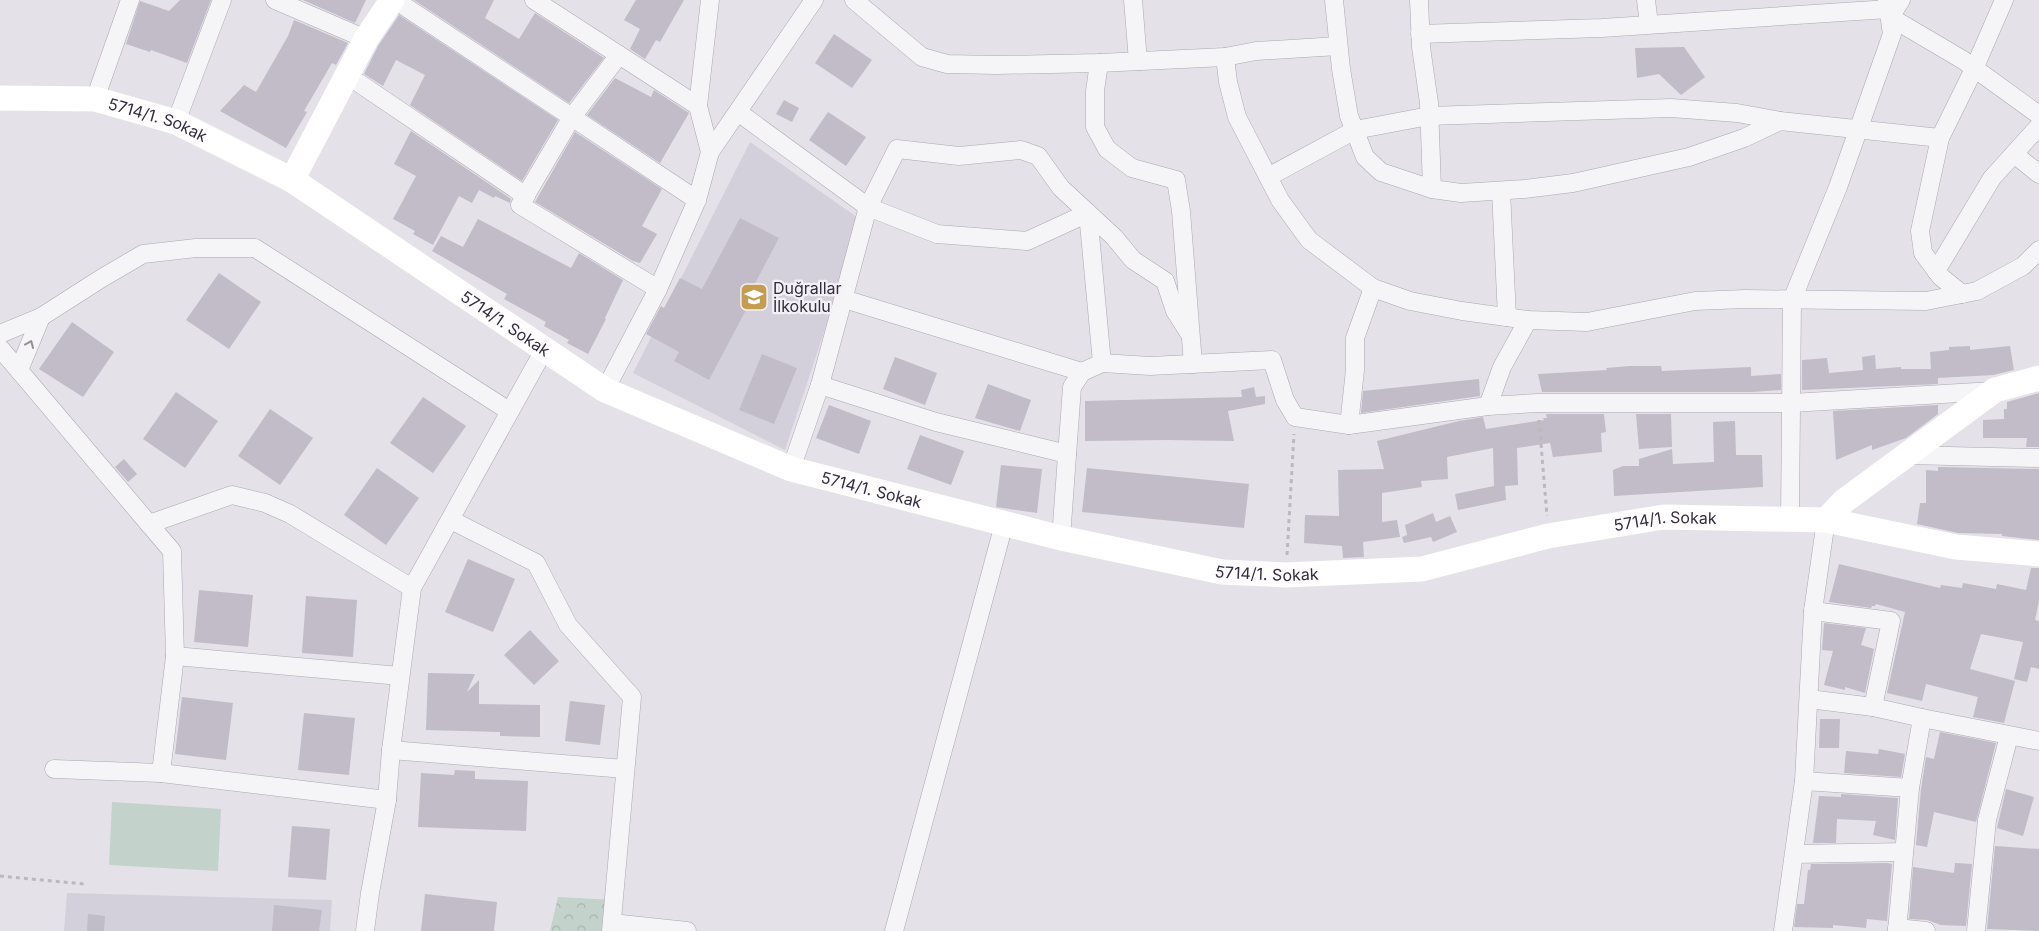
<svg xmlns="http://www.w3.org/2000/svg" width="2039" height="931" viewBox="0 0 2039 931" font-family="Inter,sans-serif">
<defs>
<pattern id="forest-crowns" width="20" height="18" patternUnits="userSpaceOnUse" patternTransform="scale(1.25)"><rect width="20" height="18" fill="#c3d2cb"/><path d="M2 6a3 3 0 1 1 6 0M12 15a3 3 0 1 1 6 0" fill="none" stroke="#a8b4af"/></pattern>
</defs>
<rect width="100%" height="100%" fill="#e4e1e9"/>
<g fill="#d4d0db">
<path d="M750 142 861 220 785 450 633 373Z"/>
<path d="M67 893 332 900 330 931H64Z"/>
</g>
<path fill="url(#forest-crowns)" d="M558 897 614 900 611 931H550Z"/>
<path fill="#c3d2cb" d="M112 802 221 809 218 871 109 865Z"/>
<g fill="#c1bcc8">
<path d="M180 0H211L187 63 151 50 150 52 126 44 140 1 169 11Z"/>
<path d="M303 0H366L355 23Z"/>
<path d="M414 0H494L485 18 519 39 535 13 604 58 569 103Z"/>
<path d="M636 0H684L660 42 656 40 645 59 630 49 640 29 624 20Z"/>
<path d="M399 15 558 120 522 181 410 105 425 75 396 60 383 86 364 74 378 46Z"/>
<path d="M294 20 348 43 336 65 332 63 304 111 307 112 286 148 220 111 244 85 256 92 288 36Z"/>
<path d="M834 34 872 60 852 88 815 63Z"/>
<path d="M1684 47 1705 77 1681 95 1659 74 1637 78 1635 48Z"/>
<path d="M615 78 651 97 654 90 689 113 660 163 587 115Z"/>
<path d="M784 100 799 108 792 122 776 114Z"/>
<path d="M828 112 866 137 846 166 809 140Z"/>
<path d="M411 131 511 199 510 203 495 196 494 198 479 190 472 203 459 196 433 245 413 234 415 231 393 219 416 176 394 164Z"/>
<path d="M575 132 662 189 642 226 657 234 640 263 633 261 535 202Z"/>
<path d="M740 218 779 238 743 306 747 308 709 380 674 361 679 352 646 334 661 306 664 308 680 278 702 289Z"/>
<path d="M478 219 571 268 579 253 623 280 605 318 606 319 588 354 567 343 569 340 544 326 546 322 504 299 507 294 432 251 441 236 463 247Z"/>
<path d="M219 273 261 302 229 349 186 320Z"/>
<path d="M72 322 114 352 83 397 39 369Z"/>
<path d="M1970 346V350L2010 346 2014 370 1993 375 1938 378V384L1802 390V360L1827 358 1829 373 1863 370 1862 357 1875 355 1876 369 1901 367V369H1931L1930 352 1949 350V347Z"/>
<path d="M762 354 797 368 774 424 739 410Z"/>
<path d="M895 357 937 373 925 405 883 389Z"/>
<path d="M1630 366H1661L1662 371 1751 367V376L1781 374V390L1752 392H1542L1538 374 1607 370 1606 368Z"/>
<path d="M1479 379 1480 396 1361 413 1363 391Z"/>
<path d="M988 384 1031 400 1020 431 975 418Z"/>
<path d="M1254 387 1256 397 1265 396V404L1228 411 1234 441 1167 440 1085 441V401L1242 397 1241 390Z"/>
<path d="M176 392 218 421 185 468 143 439Z"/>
<path d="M2039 393V447H2026L2027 438H1983V420L2004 419V409H2007V402Z"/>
<path d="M423 397 466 426 433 473 390 443Z"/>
<path d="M829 405 871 421 859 454 816 438Z"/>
<path d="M1938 405V414L1906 438 1872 450V445L1836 460 1833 411Z"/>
<path d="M270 409 313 438 280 485 238 456Z"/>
<path d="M1546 414H1604L1606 432 1601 433 1602 452 1553 457 1550 443 1517 448 1518 485 1505 486 1506 500 1458 510 1455 494 1494 486 1493 448 1447 457 1448 479 1421 481 1422 487 1382 493V522L1397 520 1400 537 1363 542 1364 557 1343 558 1342 546 1304 543 1305 515 1339 516 1338 470 1384 469 1377 441 1459 421 1483 417 1486 429 1544 420 1543 418H1547Z"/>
<path d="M1636 414H1671L1672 447 1639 449Z"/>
<path d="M1735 421 1736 455H1762L1763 487 1614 496 1613 470 1623 466H1639V459L1672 449 1673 464 1714 462 1713 422Z"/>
<path d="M920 435 964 451 951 485 907 469Z"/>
<path d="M124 459 137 474 128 482 115 467Z"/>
<path d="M1001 465 1042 469 1037 513 996 507Z"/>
<path d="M1938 467 2039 469V540L2002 536V534L1958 533 1917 524 1920 503H1926V470L1938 471Z"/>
<path d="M377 468 419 498 386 545 344 515Z"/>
<path d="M1087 468 1249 484 1244 528 1082 512Z"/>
<path d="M1433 513 1436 522 1450 516 1457 532 1433 542 1431 537 1404 543 1402 537 1407 535 1405 525Z"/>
<path d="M468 559 515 579 493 632 445 612Z"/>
<path d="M1839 564 1940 588 1941 585 1962 588 1963 583 1996 589 1997 584 2026 590 2031 568H2039V601L2035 620 2039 621V669L2031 667 2027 682 2014 679 2023 642 1981 634 1970 669 2015 681 2004 723 1973 717 1978 697 1926 684 1922 701 1887 693 1905 612 1876 604 1875 606H1872L1871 608 1829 602Z"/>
<path d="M199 590 253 595 248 647 194 642Z"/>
<path d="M306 596 357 600 353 657 302 653Z"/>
<path d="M1824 623 1866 628 1861 645 1874 649 1865 693 1845 687V690L1824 685 1833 651 1822 650Z"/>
<path d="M530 630 559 661 534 685 504 655Z"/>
<path d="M428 673 475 674 467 692 479 680V704L540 705V737L500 736V732L426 730Z"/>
<path d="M182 697 233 703 226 760 175 754Z"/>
<path d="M570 701 605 705 600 745 565 741Z"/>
<path d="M304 713 355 718 349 775 298 770Z"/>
<path d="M1820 719H1840L1839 748H1819Z"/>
<path d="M1940 732 1996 743 1976 822 1934 812 1927 847 1916 845 1921 789 1926 757 1934 759Z"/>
<path d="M1879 749 1905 754 1901 777 1844 773 1846 751 1878 754Z"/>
<path d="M455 770 475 771V779L528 781 526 831 418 827 421 773 454 775Z"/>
<path d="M2006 789 2034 797 2023 836 1997 828Z"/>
<path d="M1841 794 1898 798 1895 840 1873 835 1876 821 1837 819 1836 843H1813L1819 796 1841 797Z"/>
<path d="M292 826 330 829 326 880 288 877Z"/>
<path d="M1995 846 2039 849V931L1987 929Z"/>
<path d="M1887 863 1892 864 1887 921 1867 919 1866 928 1833 925V928L1794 927 1797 904H1804L1808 870H1810L1811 864Z"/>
<path d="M1955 863 1972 864 1966 926 1941 925 1927 920 1909 919 1913 867 1954 873Z"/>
<path d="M425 894 497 902 494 931H421Z"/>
<path d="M274 905 322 910 319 931H272Z"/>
<path d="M88 914 105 916 104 931H87Z"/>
</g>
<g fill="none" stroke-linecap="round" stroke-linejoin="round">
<defs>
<g id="street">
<path d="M275 0 366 39"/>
<path d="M395 0 697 200"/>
<path d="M534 0 698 106"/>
<path d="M854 0 922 57 947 64 997 65 1099 63 1225 57 1256 51 1338 46"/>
<path d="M1133 0 1138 61"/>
<path d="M1334 0 1341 69 1349 116 1365 157 1381 172 1432 189 1461 193 1524 189 1573 183 1689 157 1744 138 1780 121 1940 138"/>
<path d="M1419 0 1421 47 1429 103 1432 189"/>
<path d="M1646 0 1649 24"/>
<path d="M1901 0 1890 17 1963 60 2039 115"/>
<path d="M1420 34 1602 28 1889 9"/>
<path d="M619 55 572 117 520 205 658 289"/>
<path d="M1225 57 1228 82 1237 117 1280 200 1309 240 1373 288"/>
<path d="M1099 63 1095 91V127L1107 149 1132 168 1176 180 1181 211 1193 364"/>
<path d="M347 75 526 196"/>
<path d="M95 99 130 0"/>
<path d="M738 112 868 207 937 234 1027 241 1088 213 1102 363 1082 372 1072 387 1061 538"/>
<path d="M176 122 222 0"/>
<path d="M710 152 814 0"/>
<path d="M2014 154 2039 174"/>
<path d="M1268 177 1355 130 1429 116 1671 108 1737 113 1780 121"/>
<path d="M1501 191 1507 317"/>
<path d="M1936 271 1992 178 2039 126"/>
<path d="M1962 294 1941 277 1923 253 1920 231 1940 138 1974 69 2004 0"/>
<path d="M844 299 1082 372"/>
<path d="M0 334 41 317 102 278 143 254 196 248H255L509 411"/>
<path d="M0 348 149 524 232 495 265 503 290 514 412 588"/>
<path d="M1102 363 1150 366 1272 360 1285 400 1295 417 1349 425 1488 406 1538 403H1792L1993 391"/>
<path d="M19 370 41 317"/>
<path d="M820 385 936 422 1067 454"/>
<path d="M605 390 658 289 697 200 710 152 698 106 710 0"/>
<path d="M1488 406 1502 367 1528 320"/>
<path d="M1349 425 1355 370V338L1373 288 1410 301 1462 311 1528 320 1587 322 1695 301 1745 299 1926 301 1977 291 2023 266 2039 250"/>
<path d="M1907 455 2039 458"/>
<path d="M791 469 820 385 868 207 897 149 959 156 1021 150 1038 156 1061 188 1114 237 1133 260 1165 281 1175 311 1189 333"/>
<path d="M1790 518 1792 300 1838 187 1892 34 1887 0"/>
<path d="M451 520 536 563 568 625 632 697 611 931"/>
<path d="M149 524 172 551 175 656 161 773"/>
<path d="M1813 611 1891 621 1873 707"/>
<path d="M175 656 400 676"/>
<path d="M1809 699 1873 707 1922 718"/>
<path d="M391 750 625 769"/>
<path d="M54 769 161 773 387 800"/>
<path d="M1804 781 1910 788"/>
<path d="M1795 854 1904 852"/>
<path d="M612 923 687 931"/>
<path d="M1897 928 1926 931"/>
<path d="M365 931 370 893 387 800 391 750 412 588 544 350"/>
<path d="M894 931 1004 524"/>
<path d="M1783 931 1804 781 1813 611 1826 520"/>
<path d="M1897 931 1910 788 1922 718 2039 741"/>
<path d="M1976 931 1987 820 2009 736"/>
</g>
</defs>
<use href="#street" stroke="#aca7b3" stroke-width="19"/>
<g stroke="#bbb8c0" stroke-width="3" stroke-dasharray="4 4" stroke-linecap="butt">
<path d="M1539 420 1547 516"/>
<path d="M1287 555 1294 434"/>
<path d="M0 876 84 884"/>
</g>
<use href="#street" stroke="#f5f4f7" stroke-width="18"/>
<g stroke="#fff" stroke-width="25">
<path id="s1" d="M0 98 95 99 176 122 292 180 605 390 791 469 1061 538 1222 572 1286 575 1422 569 1548 536 1664 517 1826 520 1956 547 2039 554"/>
<path d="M292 180 366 39 392 0"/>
<path d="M1826 520 1844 501 1995 390 2039 378"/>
</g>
</g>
<defs><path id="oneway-chevron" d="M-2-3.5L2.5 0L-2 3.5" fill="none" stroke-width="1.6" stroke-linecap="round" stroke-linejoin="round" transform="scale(1.25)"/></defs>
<use stroke="#94909b" href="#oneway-chevron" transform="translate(30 344) rotate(-67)"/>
<defs>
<symbol id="school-square" viewBox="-11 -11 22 22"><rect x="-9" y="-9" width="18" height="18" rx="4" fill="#c49d50" stroke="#f3f1f6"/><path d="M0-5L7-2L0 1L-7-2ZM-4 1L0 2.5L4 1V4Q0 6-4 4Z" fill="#fff"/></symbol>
</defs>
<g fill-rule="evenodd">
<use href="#school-square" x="738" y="281" width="32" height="32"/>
</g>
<g text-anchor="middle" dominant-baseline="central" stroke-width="4.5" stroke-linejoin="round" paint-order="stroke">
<g font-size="16" fill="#342b3f" stroke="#f3f1f6">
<text stroke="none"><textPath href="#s1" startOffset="161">5714/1. Sokak</textPath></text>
<text stroke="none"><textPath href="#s1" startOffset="566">5714/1. Sokak</textPath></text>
<text stroke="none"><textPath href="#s1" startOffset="971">5714/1. Sokak</textPath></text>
<text stroke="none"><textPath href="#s1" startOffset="1780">5714/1. Sokak</textPath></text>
<text stroke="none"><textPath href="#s1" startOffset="1376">5714/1. Sokak</textPath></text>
</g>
<g font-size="16" fill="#342b3f" stroke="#f3f1f6" text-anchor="start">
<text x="773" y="288">Duğrallar<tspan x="773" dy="18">İlkokulu</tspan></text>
</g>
</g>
</svg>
